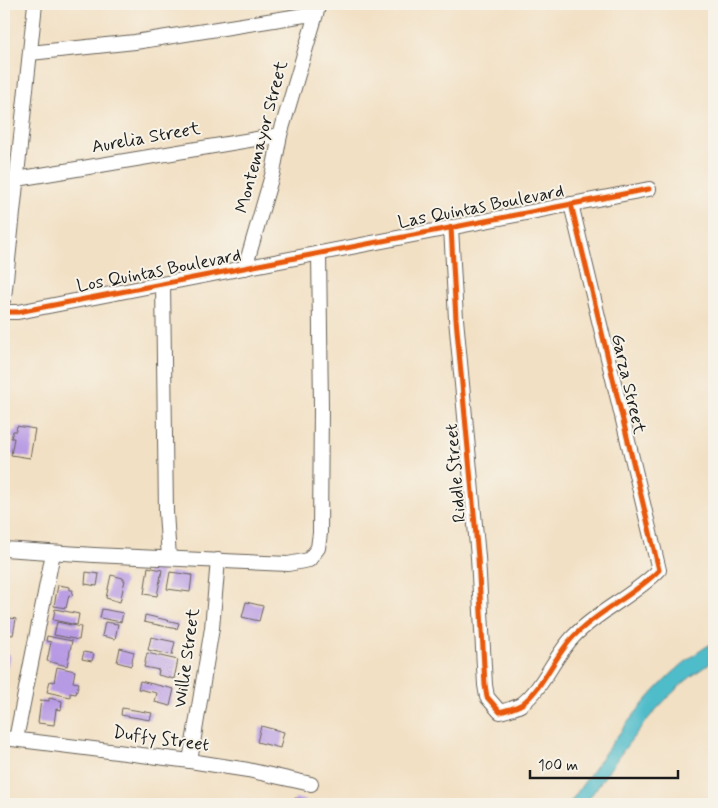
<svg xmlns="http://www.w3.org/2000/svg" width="718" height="808" viewBox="0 0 718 808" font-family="Mynerve,sans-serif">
<rect width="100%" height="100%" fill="#f7f3e8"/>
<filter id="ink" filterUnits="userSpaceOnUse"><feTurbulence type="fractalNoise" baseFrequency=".02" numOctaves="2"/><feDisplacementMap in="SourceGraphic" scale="10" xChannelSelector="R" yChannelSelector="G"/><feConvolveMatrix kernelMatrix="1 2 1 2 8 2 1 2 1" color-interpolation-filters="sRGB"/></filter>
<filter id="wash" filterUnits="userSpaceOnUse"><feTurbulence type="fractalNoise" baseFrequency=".0096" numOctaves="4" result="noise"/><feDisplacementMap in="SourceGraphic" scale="20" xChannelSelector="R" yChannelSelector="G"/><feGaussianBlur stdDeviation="1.12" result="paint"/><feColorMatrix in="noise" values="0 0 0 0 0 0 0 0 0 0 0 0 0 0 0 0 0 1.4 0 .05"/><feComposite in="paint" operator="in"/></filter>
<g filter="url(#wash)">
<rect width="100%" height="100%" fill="#f2e0c4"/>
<path fill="#50bcca" stroke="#366c73" d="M714 642V661C658 694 623 752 585 804H569C608 749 654 676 714 642Z"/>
<g id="blocks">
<g fill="#b79ae4">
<path d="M17 426 35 429 30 458 11 455 14 438H11L13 431H16Z"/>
<path d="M148 567 162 570 157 596 144 594Z"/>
<path d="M86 572 99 574 97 586 85 584Z"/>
<path d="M170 572 192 575 190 592 167 589Z"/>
<path d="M111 575 123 578V580H125L120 602 106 598Z"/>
<path d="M58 585 70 587V590H73L72 596 69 595 66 608 54 606Z"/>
<path d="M246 602 263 606 259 621 242 617Z"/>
<path d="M55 609 79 614 77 625 53 620Z"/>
<path d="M102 609 123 613 121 622 100 618Z"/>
<path d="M145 615 179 623 177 629 144 622Z"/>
<path d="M4 617 16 619 13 635 8 634 6 642H4Z"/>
<path d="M57 622 81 627 79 640 54 635Z"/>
<path d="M105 622 118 624 115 639 102 636Z"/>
<path d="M47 636 72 641 67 666 47 661 51 642 46 641Z"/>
<path d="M151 637 175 642 172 655 148 650Z"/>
<path d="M120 648 134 652 131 666 117 662Z"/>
<path d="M4 652 10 655 7 667 4 666Z"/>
<path d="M84 652 94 654 92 661 82 659Z"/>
<path d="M147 653 178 660 174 679 158 675 159 670 144 667Z"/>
<path d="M57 667 75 671 73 682 79 683 76 694 70 693V697L47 692 50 681 54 682Z"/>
<path d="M140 681 174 689 170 706 155 702 157 693 138 689Z"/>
<path d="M49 698 62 701 61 710 56 709 54 725 38 723 41 700 49 701Z"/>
<path d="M122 708 152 713 150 720 121 715Z"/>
<path d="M261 726 284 732 280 748 257 742Z"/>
<path d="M295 798 307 801 306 804H293Z"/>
</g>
</g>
</g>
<g filter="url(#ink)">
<use href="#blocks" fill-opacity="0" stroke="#676157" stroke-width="1"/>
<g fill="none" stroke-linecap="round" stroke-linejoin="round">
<defs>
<g id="minor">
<path d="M30 53 135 42 305 15 314 17"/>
<path d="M17 179 280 135"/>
<path d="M451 227 456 319 478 557 485 685 487 697 500 712C507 710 516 708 522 704 544 687 554 656 574 636 599 610 634 596 659 570L571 204"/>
<path d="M245 268 273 172 280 135 319 4"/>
<path d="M163 284 166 512 169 558"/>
<path d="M4 298 35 4"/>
<path d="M4 312H18L649 189"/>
<path d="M4 549 94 555 288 564 309 560 318 548 320 533 321 406 319 253"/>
<path d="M4 738 190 761 248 770 311 784"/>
<path d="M16 739 53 553"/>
<path d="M190 761 212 628 218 560"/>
</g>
</defs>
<use href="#minor" stroke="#676157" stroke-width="16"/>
<use href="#minor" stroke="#fff" stroke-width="14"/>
<defs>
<g id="cycleway">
<path d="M451 227 456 319 478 557 485 685 487 697 500 712C507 710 516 708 522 704 544 687 554 656 574 636 599 610 634 596 659 570L571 204"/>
<path d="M4 312H18L649 189"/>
</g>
</defs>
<use href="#cycleway" stroke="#f7f3e8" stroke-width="8"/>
<use href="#cycleway" stroke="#e8590c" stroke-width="5"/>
</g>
</g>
<g text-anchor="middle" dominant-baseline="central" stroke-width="4" stroke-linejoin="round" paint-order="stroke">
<g font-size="18" fill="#1c1c1c" stroke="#f7f3e8">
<text transform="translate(262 137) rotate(-75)">Montemayor Street</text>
<text transform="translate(146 138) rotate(-10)">Aurelia Street</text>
<text transform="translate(481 207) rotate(-11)">Las Quintas Boulevard</text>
<text transform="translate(159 271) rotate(-11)">Los Quintas Boulevard</text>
<text transform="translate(628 384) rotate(77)">Garza Street</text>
<text transform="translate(456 473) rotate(-95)">Riddle Street</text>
<text transform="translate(187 658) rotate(-82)">Willie Street</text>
<text transform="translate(161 739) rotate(8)">Duffy Street</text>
</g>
</g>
<rect width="718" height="808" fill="none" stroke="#f7f3e8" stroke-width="20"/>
<path d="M530 770v8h148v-8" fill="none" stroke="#1c1c1c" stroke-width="2.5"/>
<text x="538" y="770" font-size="15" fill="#1c1c1c" stroke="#f7f3e8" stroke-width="4" paint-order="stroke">100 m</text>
</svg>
